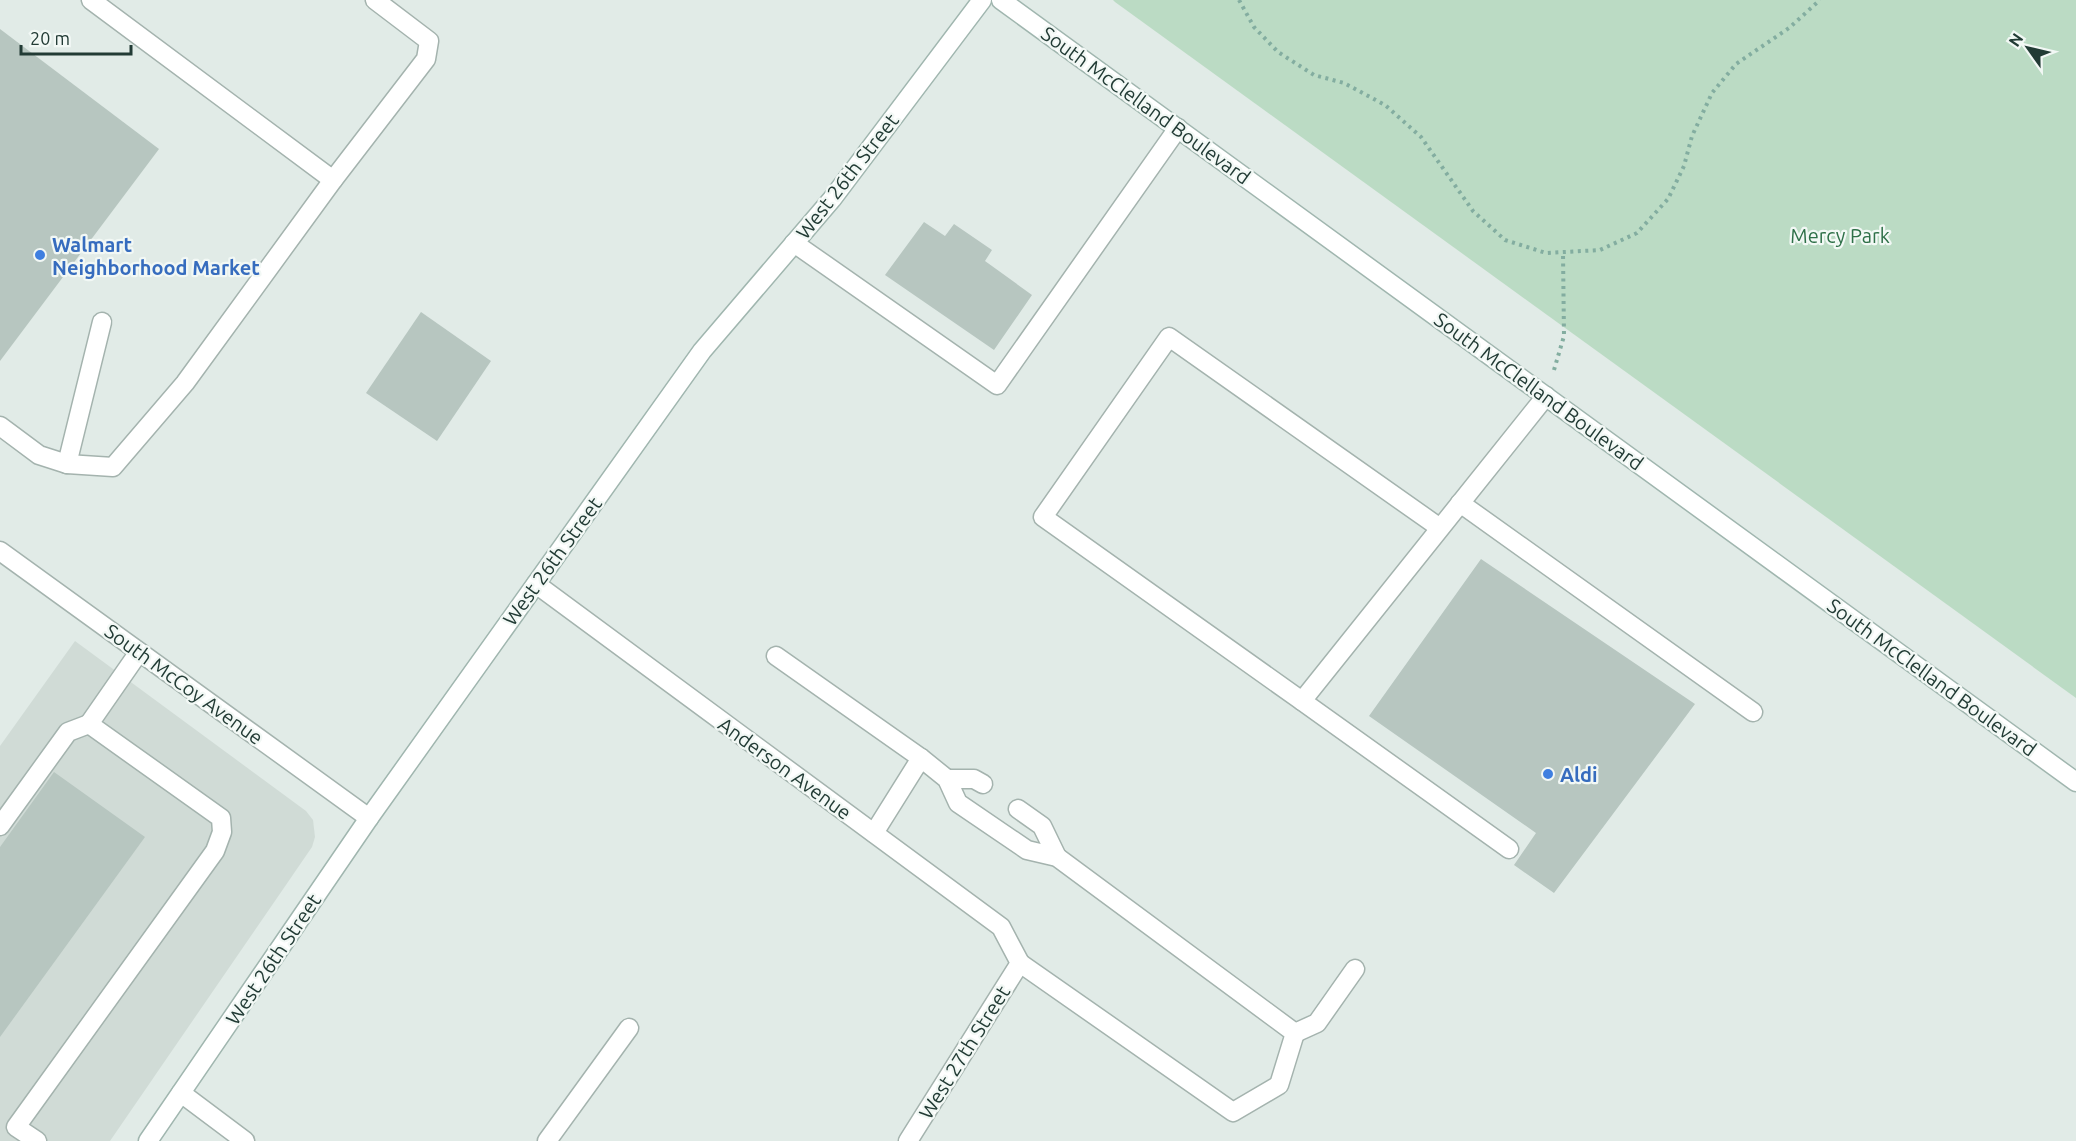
<svg xmlns="http://www.w3.org/2000/svg" width="2076" height="1141" viewBox="0 0 2076 1141" font-family="Ubuntu,sans-serif">
<rect width="100%" height="100%" fill="#e1ebe7"/>
<path fill="#d0dbd6" d="M75 641 306 811 313 820 315 837 312 847 110 1141H0V746Z"/>
<path fill="#bbdbc4" d="M1113 0H2076V698L1115 2Z"/>
<g fill="#b7c6c0">
<path d="M0 29 159 149 0 361Z"/>
<path d="M924 222 945 236 954 224 992 250 985 261 1032 295 994 350 885 275Z"/>
<path d="M421 312 491 361 437 441 366 393Z"/>
<path d="M1481 559 1695 704 1554 893 1514 865 1536 833 1369 716Z"/>
<path d="M54 772 145 837 0 1037V847Z"/>
</g>
<g fill="none" stroke-linecap="round" stroke-linejoin="round">
<defs>
<g id="lane">
<path d="M794 243 997 385 1178 128"/>
<path d="M0 426 39 455 67 464 113 467 185 383 333 180 426 59 429 41 375 0"/>
<path d="M67 464 102 322"/>
<path d="M1460 503 1753 712"/>
<path d="M1440 528 1169 337 1043 517 1302 701 1546 396"/>
<path d="M776 656 921 758"/>
<path d="M1302 701 1509 849"/>
<path d="M947 779H974L983 784"/>
<path d="M1018 809 1042 826 1057 857"/>
<path d="M0 826 68 732 89 724"/>
<path d="M874 833 921 758 947 779 958 803 1027 850 1057 857 1295 1033 1279 1085 1233 1112 1020 963"/>
<path d="M1295 1033 1317 1023 1355 969"/>
<path d="M37 1141 16 1127 215 851 222 832 221 818 89 724 139 652"/>
<path d="M547 1141 629 1028"/>
</g>
<g id="street">
<path d="M91 0 333 180"/>
<path d="M0 551 369 818"/>
<path d="M536 584 1001 927 1020 963 908 1141"/>
<path d="M181 1093 245 1141"/>
</g>
<g id="secondary">
<path d="M1001 0 2076 782"/>
<path d="M148 1141 369 818 702 351 832 199 982 0"/>
</g>
</defs>
<use href="#lane" stroke="#a4b3ae" stroke-width="21"/>
<use href="#street" stroke="#a4b3ae" stroke-width="21"/>
<use href="#secondary" stroke="#a0b6af" stroke-width="21"/>
<g stroke="#83ada0" stroke-width="4" stroke-dasharray="3 4.5" stroke-linecap="butt">
<path d="M1239 0 1254 27 1278 52 1314 75 1344 83 1385 105 1421 137 1473 211 1505 240 1546 253 1600 250 1637 233 1668 199 1684 166 1692 136 1712 93 1736 64 1789 28 1820 0"/>
<path d="M1554 370 1564 336 1563 253"/>
</g>
<use href="#lane" stroke="#fff" stroke-width="18"/>
<use href="#street" stroke="#fff" stroke-width="18"/>
<use href="#secondary" stroke="#fff" stroke-width="18"/>
</g>
<g fill="#3f7fe0" stroke="#f2f8f5" stroke-width="2">
<circle cx="40" cy="255" r="6"/>
<circle cx="1548" cy="774" r="6"/>
</g>
<g text-anchor="middle" dominant-baseline="central" stroke-width="4.5" stroke-linejoin="round" paint-order="stroke">
<g font-size="20" fill="#223b35" stroke="#f2f8f5">
<text transform="translate(1146 105) rotate(36)">South McClelland Boulevard</text>
<text transform="translate(847 176) rotate(-52)">West 26th Street</text>
<text transform="translate(1539 391) rotate(36)">South McClelland Boulevard</text>
<text transform="translate(552 561) rotate(-54)">West 26th Street</text>
<text transform="translate(1932 677) rotate(36)">South McClelland Boulevard</text>
<text transform="translate(184 684) rotate(36)">South McCoy Avenue</text>
<text transform="translate(785 768) rotate(36)">Anderson Avenue</text>
<text transform="translate(273 959) rotate(-56)">West 26th Street</text>
<text transform="translate(964 1052) rotate(-58)">West 27th Street</text>
</g>
<g font-size="20" fill="#2e7048" stroke="#f2f8f5">
<text x="1840" y="235">Mercy Park</text>
</g>
<g font-size="20" font-weight="bold" fill="#366cbe" stroke="#f2f8f5" text-anchor="start">
<text x="52" y="244">Walmart<tspan x="52" dy="23">Neighborhood Market</tspan></text>
<text x="1560" y="774">Aldi</text>
</g>
</g>
<g transform="translate(2028 48) rotate(304)" stroke="#f2f8f5" stroke-width="4.5" paint-order="stroke">
<path d="M0-4.5L10 22L0 15L-10 22Z" fill="#223b35"/>
<text y="-9" font-size="16" font-weight="bold" text-anchor="middle" fill="#223b35">N</text>
</g>
<path d="M21 45v9h110v-9" fill="none" stroke="#223b35" stroke-width="3"/>
<text x="30" y="45" font-size="18" fill="#223b35" stroke="#f2f8f5" stroke-width="4.5" paint-order="stroke">20 m</text>
</svg>
